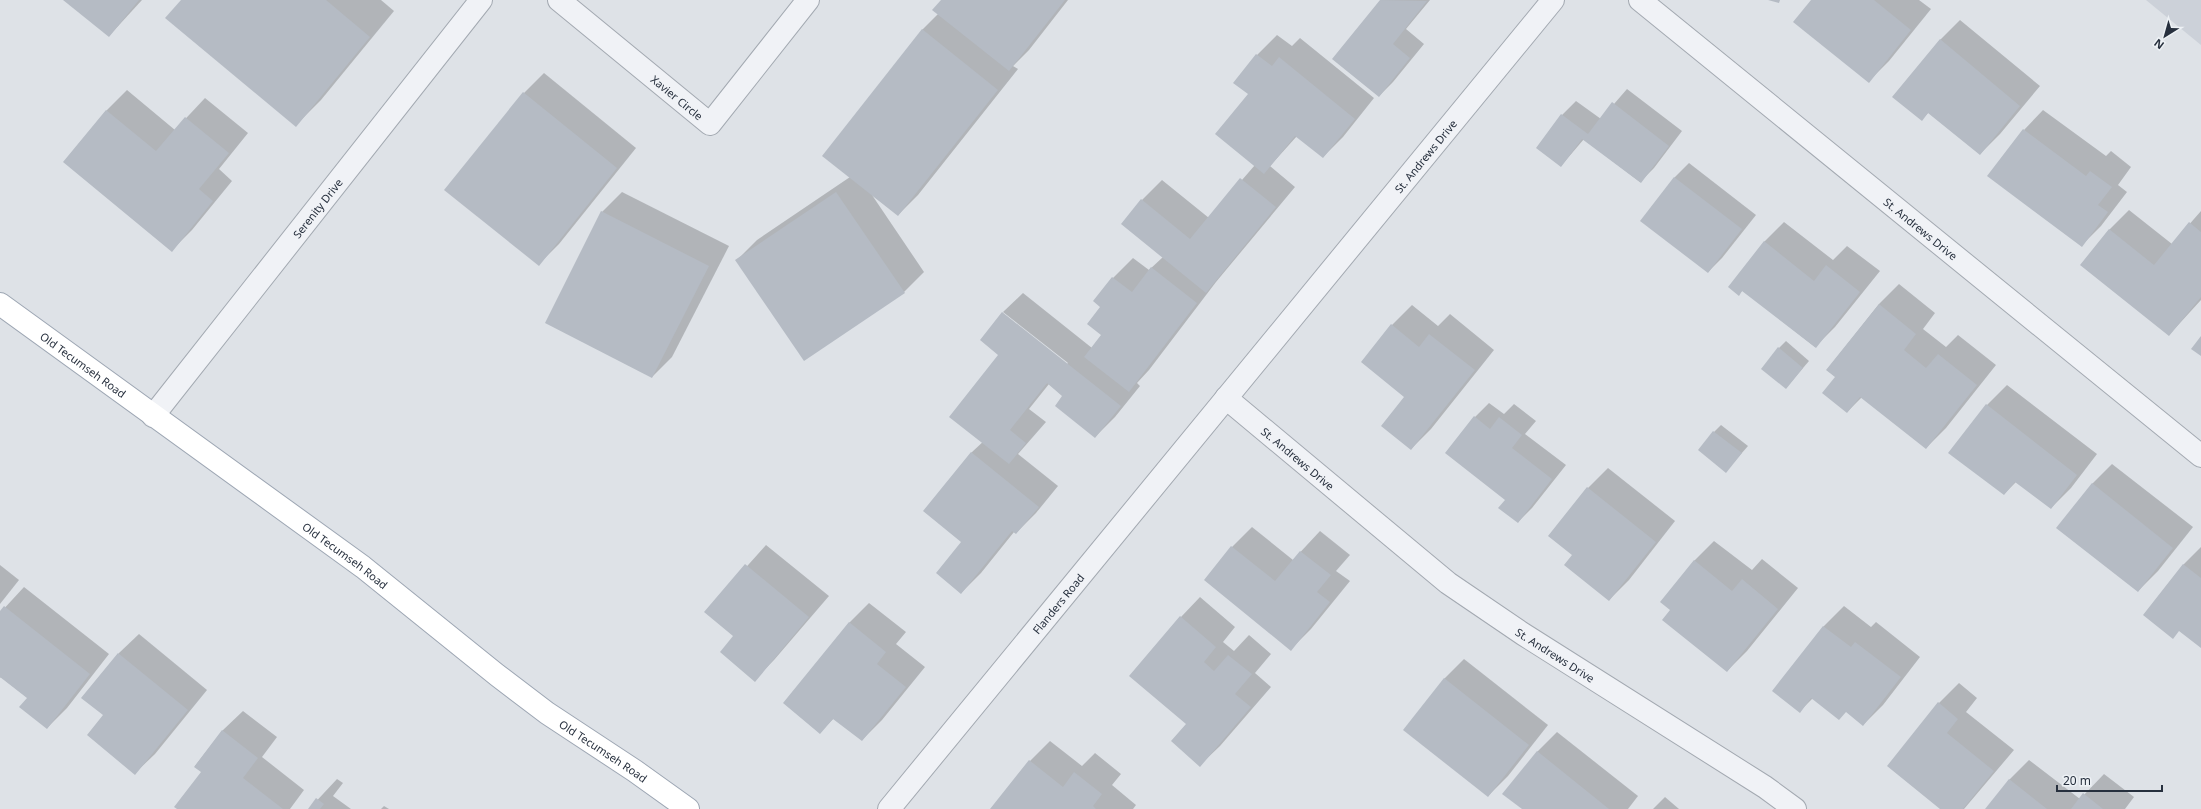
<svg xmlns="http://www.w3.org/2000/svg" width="2201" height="809" viewBox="0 0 2201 809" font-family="'Noto Sans',sans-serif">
<rect width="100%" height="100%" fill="#dee2e7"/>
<path fill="#ccd1d9" d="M2146 0H2201V45Z"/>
<g fill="#0003">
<path d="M65 0H142L109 36Z"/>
<path d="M182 0H381L394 11 321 100 296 125Z"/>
<path d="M942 0H1068L1029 50 1013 66 1018 69 918 195 898 215 872 195 924 272 904 292 737 260 757 240 850 177 922 30 938 14Z"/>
<path d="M1381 0H1430L1406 29 1424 44 1393 82 1379 96 1334 59Z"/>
<path d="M1812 0H1919L1931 9 1889 61 1869 81Z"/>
<path d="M1960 20 2040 86 2000 134 1980 154 1929 112 1922 119 1940 40Z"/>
<path d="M1277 35 1292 46 1300 38 1374 98 1343 137 1323 157 1297 136 1270 166 1295 187 1216 282 1149 370 1137 383 1140 386 1115 417 1095 437 1063 396 1049 384 1029 409 1046 422 1018 454 1058 486 1036 513 1016 533 1014 532 981 573 961 593 963 542 924 511 972 452 1068 363 1003 312 1023 293 1092 348 1102 335V306L1113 278 1133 258 1149 270 1163 257 1142 200 1162 180 1209 218 1255 165 1249 94 1235 82 1257 55Z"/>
<path d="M544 73 636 148 559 244 539 264 524 93Z"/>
<path d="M1627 89 1682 131 1654 168 1640 182 1584 139 1561 166 1562 115 1576 101 1601 119Z"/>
<path d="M127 90 175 130 205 98 248 133 219 169 232 181 192 230 172 250 65 162 107 110Z"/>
<path d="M2043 110 2106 156 2111 151 2131 167 2118 185 2127 192 2101 226 2081 246 2024 130Z"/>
<path d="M1689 163 1756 215 1722 258 1708 272 1642 220 1675 177Z"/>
<path d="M622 192 729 246 672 357 652 377 602 212Z"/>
<path d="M2129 210 2172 244 2201 211V300L2169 335 2109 230Z"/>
<path d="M1784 222 1833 260 1847 246 1880 271 1835 327 1815 347 1743 290 1739 294 1764 242Z"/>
<path d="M1899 284 1935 313 1923 329 1946 347 1958 335 1996 365 1946 428 1926 448 1862 397 1847 412 1836 377 1827 370 1879 304Z"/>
<path d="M1412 305 1438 326 1450 314 1494 350 1431 429 1411 449 1406 397 1362 362 1392 325Z"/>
<path d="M1786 341 1809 361 1786 388 1779 348Z"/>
<path d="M2007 385 2097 454 2071 488 2051 508 2016 482 2004 494 1987 405Z"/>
<path d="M1489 403 1504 414 1514 404 1536 421 1525 434 1566 465 1532 508 1518 522 1506 499 1447 453 1475 417Z"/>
<path d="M1721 425 1748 446 1726 471 1714 432Z"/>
<path d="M2112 464 2193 527 2158 571 2138 591 2092 484Z"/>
<path d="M1608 468 1675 521 1629 580 1609 600 1574 555 1588 488Z"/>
<path d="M1252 527 1293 560 1320 531 1350 555 1336 571 1350 581 1311 629 1291 649 1205 580 1232 547Z"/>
<path d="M1714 541 1752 570 1762 559 1798 588 1747 651 1727 671 1671 610 1694 561Z"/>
<path d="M766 545 829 596 774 660 754 680 734 636 706 612Z"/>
<path d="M2201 547V646L2180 630 2144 615 2184 564Z"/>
<path d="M0 565 19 580 0 604Z"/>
<path d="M24 587 109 654 67 708 47 728 28 698 1 677 0 678V613Z"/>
<path d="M1200 597 1235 627 1223 642 1234 651 1249 635 1271 654 1255 673 1271 687 1220 746 1200 765 1187 723 1181 617Z"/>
<path d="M869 603 906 632 896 644 925 667 882 720 862 740 834 718 820 732 849 623Z"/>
<path d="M1844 606 1871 627 1876 622 1920 657 1883 705 1863 725 1846 711 1813 698 1800 711 1774 691 1824 626Z"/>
<path d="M139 634 207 690 155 754 135 773 104 715 119 653Z"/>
<path d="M1464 659 1548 725 1508 776 1488 796 1444 679Z"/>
<path d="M1959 683 1977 698 1966 712 2014 750 1964 809H1942L1939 703Z"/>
<path d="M243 711 277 737 262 757 304 790 290 809H179L202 772 195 766 223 730Z"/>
<path d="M1557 732 1638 796 1628 809H1523L1537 752Z"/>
<path d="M1050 741 1082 766 1095 753 1121 774 1112 785 1136 805 1133 809H991L1030 761Z"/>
<path d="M2029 760 2080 799 2104 774 2134 797 2125 809H1987L2009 780Z"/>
<path d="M337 779 343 783 333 796 351 809H309Z"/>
<path d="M1665 797 1679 809H1653Z"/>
<path d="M384 806 389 809H381Z"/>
</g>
<g fill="#b5bbc4">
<path d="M63 0H139L109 37Z"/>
<path d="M181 0H326L370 37 296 127 165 18Z"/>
<path d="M941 0H1065L1009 71 932 10Z"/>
<path d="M1380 0 1427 1 1393 44 1410 58 1379 97 1332 59Z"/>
<path d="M1768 0H1780L1779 3Z"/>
<path d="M1811 0H1874L1911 30 1869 83 1793 22Z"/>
<path d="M922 29 998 90 898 216 822 156Z"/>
<path d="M1940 39 2020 106 1980 155 1928 113 1922 121 1892 97Z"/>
<path d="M1256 54 1272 66 1279 57 1355 119 1323 158 1295 136 1264 174 1215 134 1248 94 1233 83Z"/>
<path d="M523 92 617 168 539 266 444 190Z"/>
<path d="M1612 102 1669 146 1641 183 1582 139 1561 167 1536 148 1561 114 1588 134Z"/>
<path d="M106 110 156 151 185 117 229 153 199 189 213 201 172 252 63 162Z"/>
<path d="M2023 129 2086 176 2090 171 2112 187 2098 205 2108 212 2082 247 1987 176Z"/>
<path d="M1674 177 1742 229 1708 273 1640 221Z"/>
<path d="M1240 178 1276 207 1206 293 1121 224 1141 199 1190 239Z"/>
<path d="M836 192 905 293 804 361 735 260Z"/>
<path d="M601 211 709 266 652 378 545 323Z"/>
<path d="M2189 222 2201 232V297L2169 336 2080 265 2109 229 2154 265Z"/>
<path d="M1764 241 1814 281 1826 265 1860 292 1816 348 1742 291 1739 296 1728 287Z"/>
<path d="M1151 267 1197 303 1129 392 1084 357 1101 335 1087 324 1100 307 1093 301 1112 277 1132 292Z"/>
<path d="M1879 304 1916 334 1904 350 1926 368 1938 354 1977 385 1926 449 1860 397 1847 413 1822 393 1835 377 1826 370Z"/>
<path d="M1002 312 1121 406 1095 438 1055 406 1062 396 1047 383 1010 430 1026 443 1009 464 949 417 998 355 980 340Z"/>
<path d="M1391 324 1419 347 1429 334 1475 370 1411 450 1381 426 1404 397 1361 362Z"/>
<path d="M2201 336V356L2191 349Z"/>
<path d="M1778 347 1803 368 1786 389 1761 369Z"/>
<path d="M1986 404 2077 475 2051 509 2015 482 2004 495 1948 453Z"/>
<path d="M1474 416 1490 429 1499 417 1522 435 1512 448 1552 479 1518 523 1498 508 1505 500 1445 453Z"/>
<path d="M1713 431 1742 453 1726 473 1698 450Z"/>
<path d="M971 452 1039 507 1016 534 1012 531 961 594 936 573 961 542 923 511Z"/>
<path d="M2092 483 2173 548 2138 592 2056 528Z"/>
<path d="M1587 487 1656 542 1609 601 1564 565 1572 555 1548 536Z"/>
<path d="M1231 546 1275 581 1300 551 1331 575 1317 592 1330 602 1291 651 1204 580Z"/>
<path d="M1694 560 1732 591 1742 579 1778 609 1727 672 1662 620 1670 610 1660 602Z"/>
<path d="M745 564 809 617 755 682 720 652 733 636 704 612Z"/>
<path d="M2183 564 2201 578V648L2179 631 2173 639 2143 615Z"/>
<path d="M4 606 90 674 47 729 19 707 27 698 0 677V611Z"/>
<path d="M1180 616 1216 647 1204 662 1214 671 1228 655 1252 674 1235 694 1251 707 1200 767 1171 741 1186 724 1129 676Z"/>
<path d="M849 622 886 652 877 664 906 687 862 741 833 719 820 734 783 703Z"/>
<path d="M1823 626 1851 647 1855 642 1901 677 1863 726 1846 712 1839 720 1811 698 1800 713 1772 691Z"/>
<path d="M118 653 188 710 135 775 87 735 103 715 81 698Z"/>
<path d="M1444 678 1529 745 1488 797 1403 730Z"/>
<path d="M1938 702 1958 719 1947 733 1994 771 1963 809H1940L1887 766Z"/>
<path d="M222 730 258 758 243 778 283 809H177L174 807 201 772 194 767Z"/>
<path d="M1537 751 1609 809H1522L1502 794Z"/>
<path d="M1029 760 1063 787 1074 772 1102 794 1093 806 1096 809H990Z"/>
<path d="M2009 779 2047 809H1985Z"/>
<path d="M2083 793 2103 809H2071Z"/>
<path d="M316 798 324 804 320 809H308Z"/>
</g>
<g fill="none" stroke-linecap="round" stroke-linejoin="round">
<defs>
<g id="minor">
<path id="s1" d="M559 0 710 124 808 0"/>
<path id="s2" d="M1640 0 2201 456"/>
<path id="s3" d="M1226 398 1448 583 1523 634 1765 787 1795 809"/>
<path id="s4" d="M153 416 481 0"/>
<path id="s5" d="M889 809 1553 0"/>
</g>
<g id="major">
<path id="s6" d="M0 304 363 567 497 675 547 713 635 771 688 809"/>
</g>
</defs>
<use href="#minor" stroke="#a3a9b1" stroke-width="24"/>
<use href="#major" stroke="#9da6b3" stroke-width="24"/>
<use href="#minor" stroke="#f0f2f6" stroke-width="22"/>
<use href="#major" stroke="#fff" stroke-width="22"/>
</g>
<g text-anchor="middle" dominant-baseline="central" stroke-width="3.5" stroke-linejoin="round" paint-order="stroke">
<g font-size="11" fill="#27303e" stroke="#edf1f5">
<text stroke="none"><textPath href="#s1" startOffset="153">Xavier Circle</textPath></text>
<text stroke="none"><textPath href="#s5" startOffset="845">St. Andrews Drive</textPath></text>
<text stroke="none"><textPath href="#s4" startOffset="265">Serenity Drive</textPath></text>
<text stroke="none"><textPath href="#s2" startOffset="362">St. Andrews Drive</textPath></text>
<text stroke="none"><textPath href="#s6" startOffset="103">Old Tecumseh Road</textPath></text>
<text stroke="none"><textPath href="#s3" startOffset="94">St. Andrews Drive</textPath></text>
<text stroke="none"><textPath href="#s6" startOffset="427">Old Tecumseh Road</textPath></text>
<text stroke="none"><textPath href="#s5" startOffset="266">Flanders Road</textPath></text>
<text stroke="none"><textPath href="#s3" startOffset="418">St. Andrews Drive</textPath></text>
<text stroke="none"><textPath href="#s6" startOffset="751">Old Tecumseh Road</textPath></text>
</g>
</g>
<g transform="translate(2165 36) rotate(217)" stroke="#edf1f5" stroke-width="3" paint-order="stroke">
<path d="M0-3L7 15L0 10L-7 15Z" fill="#27303e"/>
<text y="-6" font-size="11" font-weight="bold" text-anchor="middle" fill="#27303e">N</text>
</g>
<path d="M2057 785v6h105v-6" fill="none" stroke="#27303e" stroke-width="2"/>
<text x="2063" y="785" font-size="12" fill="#27303e" stroke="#edf1f5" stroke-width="3" paint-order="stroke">20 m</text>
</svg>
